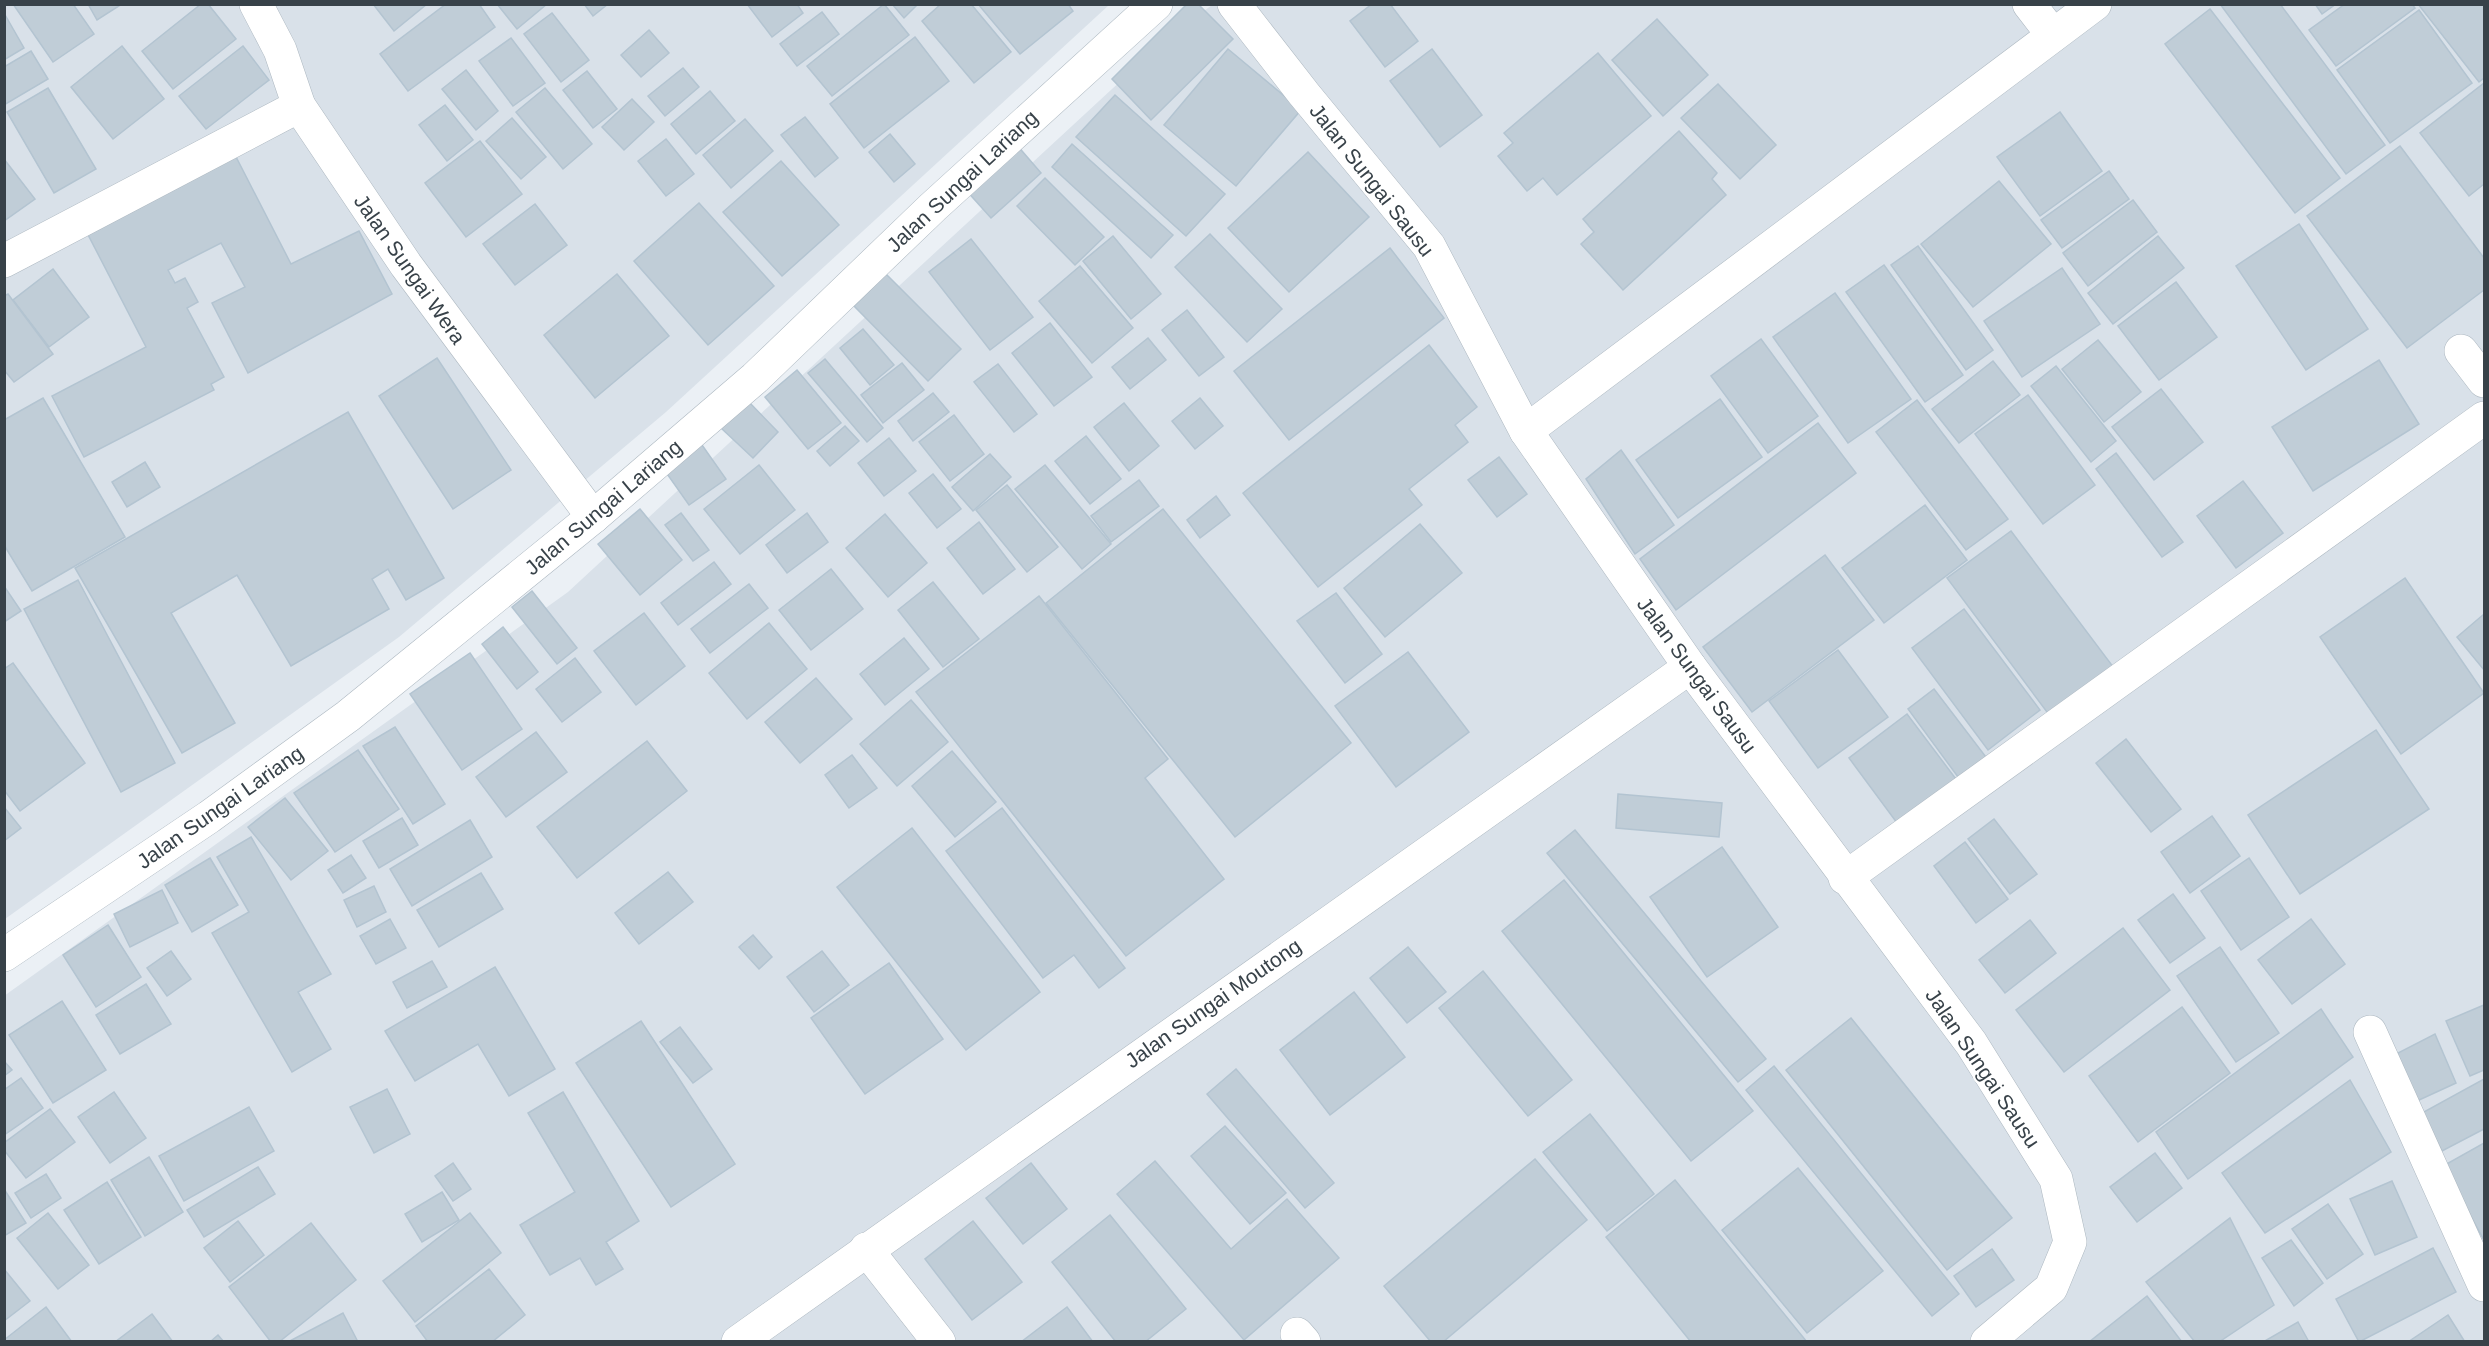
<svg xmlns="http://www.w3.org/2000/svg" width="2489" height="1346" viewBox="0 0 2489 1346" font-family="Arial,sans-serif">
<rect width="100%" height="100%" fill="#ebf0f5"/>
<g fill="#d9e1e9">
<path d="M5 5H1109L666 412 399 637 5 919Z"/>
<path d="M1212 5H2484V1341H5L4 996 568 592 1165 40Z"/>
</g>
<g fill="#c0cdd7" stroke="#b3c4d1" stroke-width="1.5">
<path d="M13 4H73L94 34 53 62Z"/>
<path d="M88 4H122L97 20Z"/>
<path d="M201 4H208L236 39 173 89 142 51Z"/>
<path d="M373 4H427L394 31Z"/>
<path d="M446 4H479L495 27 408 91 380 54Z"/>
<path d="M497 4H547L517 29Z"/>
<path d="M584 4H608L593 16Z"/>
<path d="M747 4H797L803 13 772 37Z"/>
<path d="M884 4 909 35 832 96 807 66Z"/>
<path d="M892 4H918L904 18Z"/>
<path d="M941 4H971L1011 52 974 83 922 21Z"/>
<path d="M978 4H1068L1073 11 1020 54Z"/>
<path d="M1187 4H1198L1233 39 1151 120 1112 79Z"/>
<path d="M1372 4H1390L1418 41 1385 67 1350 21Z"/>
<path d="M2220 4H2280L2385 145 2346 174Z"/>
<path d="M2315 4H2336L2322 14Z"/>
<path d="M2345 4H2412L2415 8 2336 66 2309 30Z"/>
<path d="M2418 4H2484V78L2479 82Z"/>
<path d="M2210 9 2340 178 2295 213 2165 44Z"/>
<path d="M2419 10 2472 83 2390 143 2337 70Z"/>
<path d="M822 12 839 34 797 66 780 44Z"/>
<path d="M4 13 24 48 4 60Z"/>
<path d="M552 13 589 60 561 82 524 34Z"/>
<path d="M1657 19 1708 75 1663 116 1612 60Z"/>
<path d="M649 30 669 53 641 77 621 55Z"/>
<path d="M915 37 949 81 864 148 830 104Z"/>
<path d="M511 38 545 83 513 106 479 61Z"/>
<path d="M122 46 164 99 113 139 71 87Z"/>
<path d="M243 46 269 80 206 129 179 96Z"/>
<path d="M1228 49 1301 110 1236 186 1164 125Z"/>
<path d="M1432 49 1482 115 1440 147 1390 81Z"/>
<path d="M31 51 48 79 4 105V67Z"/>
<path d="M1598 53 1651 116 1557 195 1543 178 1527 191 1498 156 1513 143 1504 133Z"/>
<path d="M683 68 699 87 665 116 648 96Z"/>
<path d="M466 70 498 111 476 130 442 89Z"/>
<path d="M587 71 617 109 593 128 563 90Z"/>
<path d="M2484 83V184L2469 196 2420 133Z"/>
<path d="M1718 84 1776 145 1740 179 1681 118Z"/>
<path d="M48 88 96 169 54 193 7 112Z"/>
<path d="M545 88 592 144 563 169 516 112Z"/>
<path d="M710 91 735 121 696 154 671 124Z"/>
<path d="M1115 95 1225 194 1186 236 1076 137Z"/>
<path d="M632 99 654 122 624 150 602 127Z"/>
<path d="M445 105 473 140 447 161 419 125Z"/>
<path d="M2060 112 2102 171 2040 216 1997 157Z"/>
<path d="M805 117 838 158 815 177 781 135Z"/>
<path d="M512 118 546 157 521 179 486 141Z"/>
<path d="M745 119 773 151 731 188 703 155Z"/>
<path d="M1679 131 1717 173 1712 179 1726 195 1623 290 1581 244 1594 232 1583 219Z"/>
<path d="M890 134 915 164 894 182 869 152Z"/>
<path d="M666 139 694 174 666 196 638 161Z"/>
<path d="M480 141 522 194 466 237 425 183Z"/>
<path d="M1016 144 1041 173 991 218 965 189Z"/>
<path d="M1072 144 1173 235 1151 258 1052 167Z"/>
<path d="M2400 146 2484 258V290L2407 348 2307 216Z"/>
<path d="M232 149 291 264 359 231 392 294 248 373 212 303 245 287 221 243 168 270 175 283 185 278 198 302 187 308 224 377 211 384 214 390 84 457 52 396 146 347 83 225Z"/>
<path d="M1308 152 1369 217 1289 292 1228 228Z"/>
<path d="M4 159 35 199 4 221Z"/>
<path d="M781 161 839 225 782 276 723 212Z"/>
<path d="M2109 171 2129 199 2062 248 2041 220Z"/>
<path d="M1045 178 1104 237 1075 265 1017 206Z"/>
<path d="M1999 181 2051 244 1973 307 1921 244Z"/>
<path d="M2133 200 2157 232 2088 286 2063 253Z"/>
<path d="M699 203 774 286 708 345 634 261Z"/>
<path d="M535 204 567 245 515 285 483 244Z"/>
<path d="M2299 224 2368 329 2306 370 2236 266Z"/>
<path d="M1210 234 1282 309 1247 342 1175 267Z"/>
<path d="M1113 236 1161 294 1131 319 1083 261Z"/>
<path d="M2158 236 2184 268 2113 324 2088 293Z"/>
<path d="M971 239 1033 317 990 350 929 272Z"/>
<path d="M1918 246 1993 350 1966 370 1891 265Z"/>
<path d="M1390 248 1444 318 1289 440 1234 371Z"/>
<path d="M1884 265 1963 375 1925 402 1846 292Z"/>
<path d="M1080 266 1133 328 1092 363 1039 301Z"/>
<path d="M2062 268 2100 324 2022 377 1984 321Z"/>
<path d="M53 269 89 317 49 347 13 300Z"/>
<path d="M617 274 669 336 595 398 544 335Z"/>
<path d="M886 274 961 349 928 381 854 306Z"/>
<path d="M2176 282 2217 337 2159 380 2118 326Z"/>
<path d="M1835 293 1911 399 1848 443 1773 337Z"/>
<path d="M8 294 53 354 14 382 4 370V296Z"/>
<path d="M1187 310 1224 357 1199 376 1162 330Z"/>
<path d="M1050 323 1092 377 1054 406 1012 353Z"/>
<path d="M863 329 894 365 870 385 840 348Z"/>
<path d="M1148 338 1166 360 1130 389 1112 367Z"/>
<path d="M1761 339 1818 416 1768 453 1711 376Z"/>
<path d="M2098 340 2141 392 2104 422 2062 369Z"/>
<path d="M1429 345 1477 407 1455 425 1468 442 1409 489 1422 505 1318 587 1243 493Z"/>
<path d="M437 358 511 470 453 509 379 396Z"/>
<path d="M825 359 883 428 867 442 808 373Z"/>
<path d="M2379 360 2419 424 2313 491 2272 427Z"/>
<path d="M1993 361 2020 395 1959 443 1932 409Z"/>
<path d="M902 363 924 390 883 423 861 395Z"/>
<path d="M998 364 1037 414 1014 432 974 382Z"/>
<path d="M2056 366 2116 441 2091 462 2031 386Z"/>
<path d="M797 370 841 423 808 449 765 397Z"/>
<path d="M2161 389 2203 442 2154 480 2112 427Z"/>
<path d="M933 393 949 412 913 441 898 421Z"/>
<path d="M2028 395 2095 485 2043 524 1975 434Z"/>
<path d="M43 398 125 537 32 591 4 545V420Z"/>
<path d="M1200 398 1223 426 1195 449 1172 421Z"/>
<path d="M1720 399 1762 457 1678 518 1636 460Z"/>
<path d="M1917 400 2008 519 1966 550 1876 432Z"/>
<path d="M748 401 778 432 753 458 721 428Z"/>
<path d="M1124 403 1159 446 1129 471 1094 427Z"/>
<path d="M348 412 444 578 406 600 388 569 372 579 389 609 291 666 237 575 171 613 235 723 182 753 75 568Z"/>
<path d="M954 415 984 454 950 481 919 442Z"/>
<path d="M1818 423 1856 473 1676 610 1640 559Z"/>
<path d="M845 426 859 441 830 466 817 451Z"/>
<path d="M1086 436 1121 479 1090 504 1055 461Z"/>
<path d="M889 438 916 471 884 496 858 463Z"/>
<path d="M702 445 726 479 689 505 665 471Z"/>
<path d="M1621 450 1674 525 1635 554 1586 479Z"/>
<path d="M2116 453 2183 542 2162 557 2096 469Z"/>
<path d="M990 454 1011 477 973 511 952 487Z"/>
<path d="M1499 457 1527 494 1497 517 1468 480Z"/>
<path d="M145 462 160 487 127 507 112 482Z"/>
<path d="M759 465 795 510 740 554 704 509Z"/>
<path d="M1045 465 1111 544 1082 569 1015 489Z"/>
<path d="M933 474 961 509 937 528 909 493Z"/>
<path d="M1139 480 1159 506 1111 542 1091 516Z"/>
<path d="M2243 481 2283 533 2236 568 2197 516Z"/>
<path d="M1007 485 1058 547 1027 572 976 510Z"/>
<path d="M1216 496 1230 515 1200 538 1187 520Z"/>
<path d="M1925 505 1967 560 1884 623 1842 568Z"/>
<path d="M640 509 682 560 640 595 598 544Z"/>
<path d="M1163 509 1351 743 1235 837 1046 603Z"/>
<path d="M681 513 709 550 693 561 665 525Z"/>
<path d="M807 513 828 542 787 573 766 545Z"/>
<path d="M885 514 927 563 888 597 846 548Z"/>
<path d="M979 522 1015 569 983 594 947 548Z"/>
<path d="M1420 524 1462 573 1385 637 1344 588Z"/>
<path d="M2011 531 2114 668 2050 716 1947 578Z"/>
<path d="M1825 555 1874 620 1752 712 1703 647Z"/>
<path d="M714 562 731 584 678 625 661 603Z"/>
<path d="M831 569 863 609 811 650 779 610Z"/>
<path d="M2405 578 2484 693 2401 754 2320 637Z"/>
<path d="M78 580 175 763 121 792 24 609Z"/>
<path d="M933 582 979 639 943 667 898 610Z"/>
<path d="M749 584 768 608 710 653 691 629Z"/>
<path d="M4 586 21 611 4 622Z"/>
<path d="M532 591 577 648 557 664 512 607Z"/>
<path d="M1336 593 1382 654 1345 683 1297 621Z"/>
<path d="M1039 596 1168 759 1145 778 1224 879 1126 956 916 692Z"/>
<path d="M1964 609 2040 710 1988 750 1912 648Z"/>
<path d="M644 613 685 666 636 705 594 651Z"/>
<path d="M2484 614V670L2457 637Z"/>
<path d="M769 623 807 669 747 719 709 673Z"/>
<path d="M503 627 538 672 517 689 482 644Z"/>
<path d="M904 638 929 669 885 705 860 674Z"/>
<path d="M1838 650 1888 717 1818 768 1769 701Z"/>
<path d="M1408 652 1469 732 1396 787 1335 706Z"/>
<path d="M470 653 522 729 462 770 410 694Z"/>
<path d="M575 658 601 692 562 722 536 689Z"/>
<path d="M13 663 85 763 20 811 4 790V669Z"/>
<path d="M816 678 852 719 800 763 765 722Z"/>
<path d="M1934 689 1989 761 1961 781 1908 709Z"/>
<path d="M911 700 948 742 897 786 860 744Z"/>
<path d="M1907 714 1959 783 1900 827 1849 758Z"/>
<path d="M395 727 445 804 413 824 363 746Z"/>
<path d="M2376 730 2429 809 2300 894 2248 815Z"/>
<path d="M536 732 567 772 506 817 476 777Z"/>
<path d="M2126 739 2181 809 2151 832 2096 763Z"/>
<path d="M647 741 687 791 577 878 537 827Z"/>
<path d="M358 750 399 809 335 852 294 793Z"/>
<path d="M952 751 996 802 955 837 912 786Z"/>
<path d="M852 755 877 788 849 808 825 775Z"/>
<path d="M1618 794 1722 803 1719 837 1616 828Z"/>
<path d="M285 798 328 851 291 880 248 827Z"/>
<path d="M4 807 21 828 4 841Z"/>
<path d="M1002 808 1125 968 1099 988 1074 955 1043 978 946 851Z"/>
<path d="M2212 816 2240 856 2190 893 2161 852Z"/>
<path d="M402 818 418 845 379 868 363 841Z"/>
<path d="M1994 819 2037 874 2010 894 1968 839Z"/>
<path d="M470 820 492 857 412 906 390 869Z"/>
<path d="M912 828 1040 992 966 1050 837 887Z"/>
<path d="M1575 830 1766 1059 1738 1082 1547 853Z"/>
<path d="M251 837 331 974 298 992 331 1049 292 1072 212 933 249 912 217 857Z"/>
<path d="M1965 842 2008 899 1976 923 1934 866Z"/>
<path d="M1722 847 1778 927 1707 977 1650 897Z"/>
<path d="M351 855 366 878 343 893 328 870Z"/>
<path d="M210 858 238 905 192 932 165 885Z"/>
<path d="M2249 858 2289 917 2241 950 2201 891Z"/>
<path d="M668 872 693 902 639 944 615 913Z"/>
<path d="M481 873 503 909 439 947 417 910Z"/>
<path d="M1564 880 1753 1111 1691 1161 1502 931Z"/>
<path d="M374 886 386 912 357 927 344 900Z"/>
<path d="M162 890 178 923 130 947 114 914Z"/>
<path d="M2173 894 2205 938 2170 963 2138 920Z"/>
<path d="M390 919 406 948 376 964 360 936Z"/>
<path d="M2311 919 2345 964 2292 1004 2258 960Z"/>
<path d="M2030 920 2056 953 2005 993 1979 960Z"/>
<path d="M108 925 141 977 96 1007 63 955Z"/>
<path d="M2123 928 2170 990 2064 1072 2016 1010Z"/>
<path d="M753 935 772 957 759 969 739 947Z"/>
<path d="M1408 947 1446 992 1407 1023 1370 978Z"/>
<path d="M2220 947 2279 1033 2236 1062 2177 976Z"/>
<path d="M171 951 191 979 167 996 147 968Z"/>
<path d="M822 951 849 985 814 1012 787 977Z"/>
<path d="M432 961 447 987 407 1008 393 982Z"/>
<path d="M889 963 943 1039 865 1094 811 1018Z"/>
<path d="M495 967 555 1069 509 1096 478 1044 415 1081 385 1031Z"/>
<path d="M1483 971 1572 1080 1528 1116 1439 1008Z"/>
<path d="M146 984 171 1024 120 1054 96 1015Z"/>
<path d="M1354 992 1405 1057 1330 1115 1280 1050Z"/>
<path d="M62 1001 106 1070 53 1103 9 1035Z"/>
<path d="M2484 1005V1070L2470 1076 2446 1021Z"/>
<path d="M2182 1007 2230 1073 2138 1142 2089 1076Z"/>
<path d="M2321 1009 2353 1057 2188 1179 2156 1132Z"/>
<path d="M1851 1018 2012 1218 1947 1270 1786 1070Z"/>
<path d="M641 1021 735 1164 671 1207 576 1063Z"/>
<path d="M680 1027 712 1069 693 1083 660 1042Z"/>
<path d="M2435 1034 2456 1083 2417 1101 2396 1054Z"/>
<path d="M4 1061 12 1070 4 1076Z"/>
<path d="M1774 1066 1959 1294 1932 1316 1746 1090Z"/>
<path d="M1236 1069 1334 1183 1305 1208 1207 1094Z"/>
<path d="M21 1078 43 1108 4 1135V1090Z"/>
<path d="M2484 1079V1129L2442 1151 2422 1113Z"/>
<path d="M2350 1080 2391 1152 2265 1233 2222 1173Z"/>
<path d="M387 1089 410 1134 374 1153 350 1107Z"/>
<path d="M114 1092 146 1138 110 1163 78 1117Z"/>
<path d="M563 1092 639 1221 606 1242 623 1269 596 1285 580 1258 550 1275 520 1225 575 1192 528 1113Z"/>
<path d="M249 1107 274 1151 184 1201 159 1156Z"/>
<path d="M50 1109 75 1142 26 1178 4 1150V1143Z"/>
<path d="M1590 1114 1654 1194 1607 1231 1543 1152Z"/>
<path d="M1225 1126 1286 1193 1250 1224 1191 1156Z"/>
<path d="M2484 1143V1240L2443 1166Z"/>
<path d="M2155 1153 2182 1188 2137 1222 2110 1187Z"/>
<path d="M149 1157 183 1212 145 1236 111 1180Z"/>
<path d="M1535 1159 1587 1220 1443 1342H1431L1384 1286Z"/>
<path d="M1155 1161 1231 1249 1287 1199 1339 1258 1244 1340 1117 1194Z"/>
<path d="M453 1163 471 1189 453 1201 435 1176Z"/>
<path d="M1031 1163 1067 1209 1023 1244 986 1198Z"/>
<path d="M258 1167 275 1194 204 1237 187 1210Z"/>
<path d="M1798 1168 1883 1271 1807 1333 1722 1230Z"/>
<path d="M46 1174 61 1198 31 1218 15 1193Z"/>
<path d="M1675 1180 1807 1342H1691L1606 1237Z"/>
<path d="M2392 1181 2417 1237 2375 1255 2350 1199Z"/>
<path d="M107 1182 141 1237 99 1264 64 1210Z"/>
<path d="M4 1189 26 1223 4 1236Z"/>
<path d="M442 1192 459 1220 422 1242 405 1214Z"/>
<path d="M2328 1204 2363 1254 2327 1279 2292 1229Z"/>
<path d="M48 1213 89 1265 58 1289 17 1238Z"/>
<path d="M470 1213 501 1253 415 1322 383 1281Z"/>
<path d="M1110 1215 1186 1309 1145 1342H1116L1052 1262Z"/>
<path d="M2230 1218 2274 1305 2219 1342H2195L2146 1282Z"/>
<path d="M238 1221 264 1255 230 1282 204 1248Z"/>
<path d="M973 1221 1022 1282 972 1320 925 1259Z"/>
<path d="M311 1223 356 1280 279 1342H271L229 1287Z"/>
<path d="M2291 1240 2323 1283 2294 1306 2262 1258Z"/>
<path d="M2433 1248 2456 1292 2359 1342 2336 1299Z"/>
<path d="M1992 1249 2014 1280 1976 1307 1954 1276Z"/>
<path d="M4 1269 30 1301 4 1321Z"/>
<path d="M489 1269 525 1315 492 1342H428L416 1326Z"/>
<path d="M2147 1296 2182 1342H2089Z"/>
<path d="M46 1307 72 1342H4V1340Z"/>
<path d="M1067 1307 1093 1342H1021Z"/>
<path d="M343 1313 358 1342H288Z"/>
<path d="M152 1314 173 1342H115Z"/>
<path d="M2448 1315 2465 1342H2408Z"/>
<path d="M2298 1322 2309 1342H2263Z"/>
<path d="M218 1335 224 1342H210Z"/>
</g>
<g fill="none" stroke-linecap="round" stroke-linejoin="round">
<defs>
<g id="minor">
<path d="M256 4 280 50 299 106 406 265 593 517"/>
<path d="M1234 4 1304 94 1429 246 1526 431 1690 667 1971 1043 2056 1179 2070 1242 2051 1288 1987 1342"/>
<path d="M2029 4 2053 35"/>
<path d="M4 261 299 106"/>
<path d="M2461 351 2484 381"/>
<path d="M1526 431 2095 4"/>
<path d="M1845 878 2484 418"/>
<path d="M4 955 209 817 348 716 593 517 755 378 933 207 1156 4"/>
<path d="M2370 1032 2484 1285"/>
<path d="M866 1249 939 1342"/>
<path d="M1297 1334 1304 1342"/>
<path d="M738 1342 1690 667"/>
</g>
</defs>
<use href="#minor" stroke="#adb8c1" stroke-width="34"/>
<use href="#minor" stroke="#fff" stroke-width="33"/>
</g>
<g text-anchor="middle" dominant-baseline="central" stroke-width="4.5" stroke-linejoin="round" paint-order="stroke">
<g font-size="21" fill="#384249" stroke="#fff">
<text transform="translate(1372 180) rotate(52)">Jalan Sungai Sausu</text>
<text transform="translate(962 181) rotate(-43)">Jalan Sungai Lariang</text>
<text transform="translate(410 269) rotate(55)">Jalan Sungai Wera</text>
<text transform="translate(603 507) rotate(-40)">Jalan Sungai Lariang</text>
<text transform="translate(1697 675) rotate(54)">Jalan Sungai Sausu</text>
<text transform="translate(220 807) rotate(-35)">Jalan Sungai Lariang</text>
<text transform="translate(1213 1003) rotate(-35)">Jalan Sungai Moutong</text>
<text transform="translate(1983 1068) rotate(56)">Jalan Sungai Sausu</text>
</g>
</g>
<rect width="2489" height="1346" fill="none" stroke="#384249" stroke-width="12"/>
</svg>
